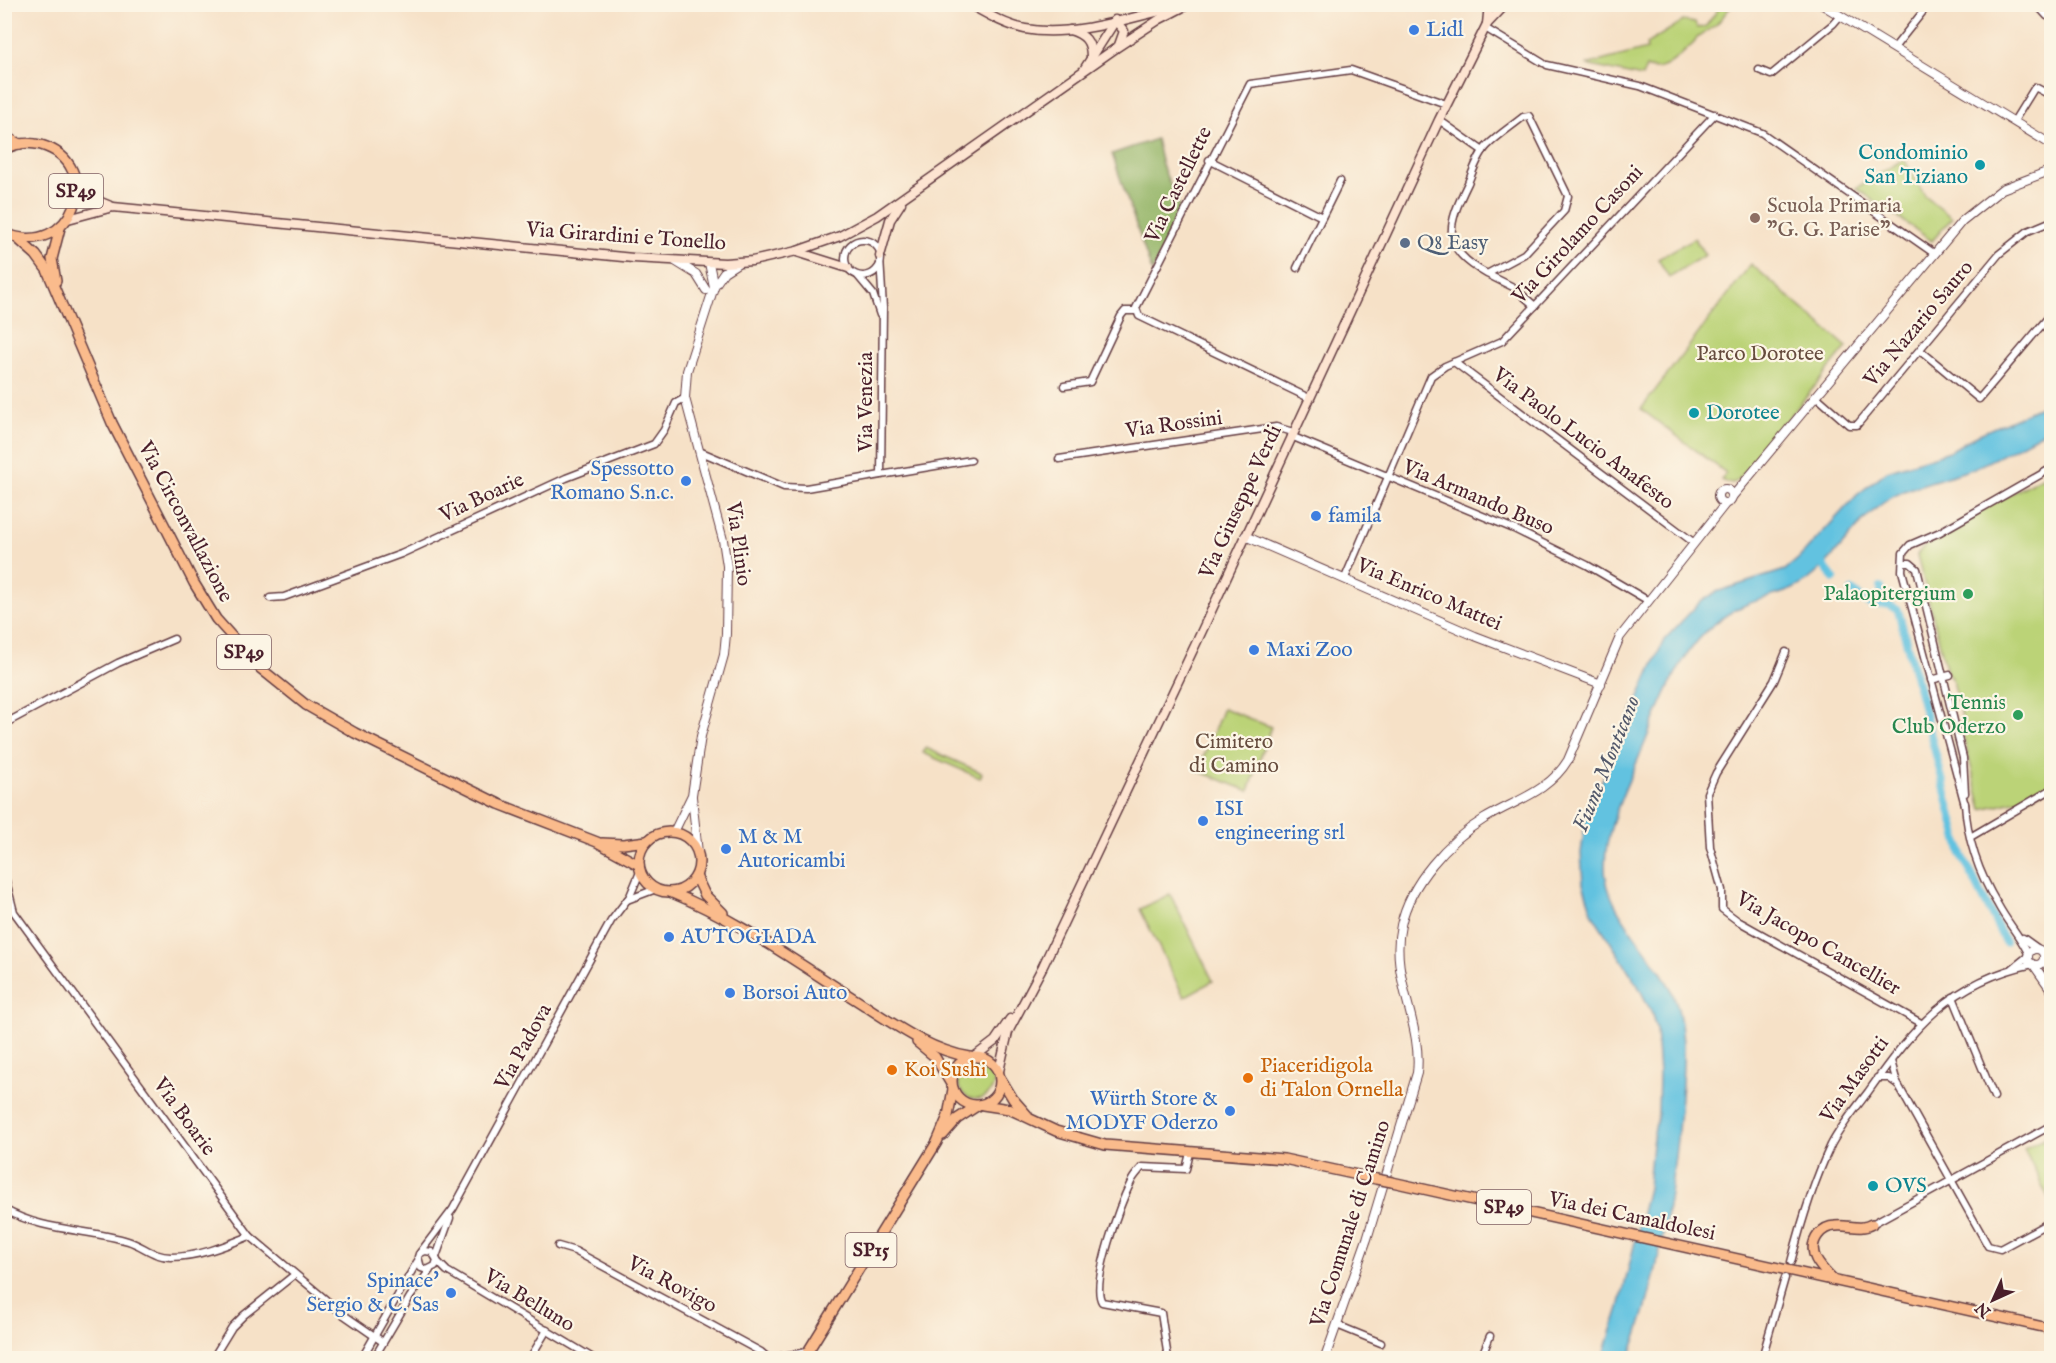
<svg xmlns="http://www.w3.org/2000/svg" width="2056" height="1363" viewBox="0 0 2056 1363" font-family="'IM FELL English',serif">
<rect width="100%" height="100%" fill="#fcf5e5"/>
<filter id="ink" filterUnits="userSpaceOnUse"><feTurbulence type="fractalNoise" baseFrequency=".0167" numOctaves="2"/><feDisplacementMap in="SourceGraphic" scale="12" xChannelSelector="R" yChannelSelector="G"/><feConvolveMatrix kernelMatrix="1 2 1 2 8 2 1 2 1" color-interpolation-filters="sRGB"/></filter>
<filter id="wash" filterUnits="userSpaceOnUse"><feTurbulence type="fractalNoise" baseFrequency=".008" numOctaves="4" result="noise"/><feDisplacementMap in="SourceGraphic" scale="24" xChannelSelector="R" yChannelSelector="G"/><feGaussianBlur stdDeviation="1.35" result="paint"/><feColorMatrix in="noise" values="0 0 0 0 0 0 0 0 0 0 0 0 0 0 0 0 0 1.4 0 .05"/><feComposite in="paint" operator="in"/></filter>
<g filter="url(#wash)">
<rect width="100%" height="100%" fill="#f6e1c7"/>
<g fill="#bbd377" stroke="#827951" stroke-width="1.5">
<path d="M1721 5H1732L1717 24 1697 38 1694 43C1680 55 1664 75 1646 67L1642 77 1586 65 1647 49 1646 44 1683 21 1695 23 1698 28 1706 26Z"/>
<path d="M1904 159 1925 196 1952 218 1932 241 1856 188Z"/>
<path d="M1694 238 1705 255 1669 277 1658 259Z"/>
<path d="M1751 264 1847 347 1737 481 1731 484 1721 480 1726 473 1641 409Z"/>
<path d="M2044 476 2052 510 2051 786 2033 796 1982 809 1960 724 1963 722 1953 681 1947 672 1917 555C1924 538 2023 488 2044 476Z"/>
<path d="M1223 708 1271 727 1249 791 1198 771Z"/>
<path d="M926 748 982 773 980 778 923 753Z"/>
<path d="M1170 894 1213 981 1184 997 1140 909Z"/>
<circle cx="976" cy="1081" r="18"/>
<path d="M2051 1134V1203L2024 1149Z"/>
</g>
<path fill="#94b568" stroke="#6f6a4a" stroke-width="1.5" d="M1156 139 1162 165 1181 211 1152 272 1112 154Z"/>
<path fill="#62c2e0" stroke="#567086" stroke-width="1.5" d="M2051 402V428C2027 440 1991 463 1966 471 1939 480 1907 486 1883 503 1856 523 1839 554 1813 576 1790 596 1769 594 1743 606 1680 634 1662 705 1636 764 1622 795 1600 843 1606 878 1612 920 1661 958 1676 1002 1688 1039 1682 1082 1679 1120 1671 1201 1658 1282 1629 1358H1603L1619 1308 1648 1188 1652 1144 1658 1113 1659 1074 1656 1028 1651 1011 1636 982 1593 915 1583 884 1581 853 1586 817 1664 640 1699 603 1716 592 1785 570 1799 558 1857 495 1887 471 1950 451 1975 436Z"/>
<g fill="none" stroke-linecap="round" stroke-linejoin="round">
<g stroke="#62c2e0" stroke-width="8">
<path d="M1818 558 1834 579"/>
<path d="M1881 588 1882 604"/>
<path d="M1852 591 1871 605 1886 604 1898 610 1962 855 2005 942"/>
</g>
</g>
</g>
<g filter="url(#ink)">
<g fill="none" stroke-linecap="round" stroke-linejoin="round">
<defs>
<g id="minor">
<path d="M2036 4 2047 16 2052 14"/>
<path d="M1485 28 1543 63"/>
<path d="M1894 48 1929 4"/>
<path d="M1547 65 1640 86 1762 133 1935 254"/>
<path d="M1759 70 1771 75 1833 24 1840 16"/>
<path d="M1439 120 1483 151"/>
<path d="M2014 121 2035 87 2052 96"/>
<path d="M1209 160 1322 217"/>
<circle cx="863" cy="258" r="18"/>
<path d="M1297 268 1340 181"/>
<path d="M1487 274C1440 248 1447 226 1468 183 1473 171 1478 155 1487 146 1498 135 1512 126 1523 117L1529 116 1568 196 1564 211 1524 254 1487 274 1513 287 1535 306"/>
<path d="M858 276 873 294 880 315"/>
<path d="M1920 350 1979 399 2052 313"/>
<path d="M1454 362 1693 542"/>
<path d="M1064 386 1090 382 1121 316 1125 311H1136"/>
<path d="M1817 397 1849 425H1857L1999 254 2028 231 2052 221"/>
<path d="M1309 398 1139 316 1136 308 1250 84 1351 70 1446 104"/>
<path d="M1291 436 1514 529 1587 565 1647 600"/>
<path d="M699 451 784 487 806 488 881 475 883 308 880 258"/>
<path d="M1059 459 1276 427 1293 432"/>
<path d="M881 475 971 460"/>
<path d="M1903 563H1910L1917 569 1963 758 1965 793"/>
<path d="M1345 578 1431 376 1445 366 1502 341 1715 114"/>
<path d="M270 598 284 597 401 554 566 478 654 444 664 430 676 403 685 398"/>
<path d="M1786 652 1774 681 1716 773 1707 793 1710 847 1722 890V909L1738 921 1921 1023"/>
<path d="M1931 680 1950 675"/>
<path d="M4 724 118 663 174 639"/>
<path d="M1965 803C1967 839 1979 874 1998 905 2007 922 2020 936 2028 953"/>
<path d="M1965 805 1902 571 1903 553 1910 545 1940 532 2052 468"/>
<path d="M1972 836 2052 789"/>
<path d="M4 873 14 912 250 1236 344 1315 383 1342"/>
<path d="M627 900 656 889"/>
<path d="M2023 938 2037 948"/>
<path d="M2013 968 2028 956"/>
<path d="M1953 997 1994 1097"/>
<path d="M1891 1061 1897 1083 1988 1246 2000 1249 2052 1221"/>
<path d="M1877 1078H1889L1896 1083"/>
<path d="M4 1209C41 1231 88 1229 128 1241 144 1246 153 1257 171 1257 198 1257 225 1246 250 1236"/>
<path d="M1872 1224 2052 1125"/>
<path d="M558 1246 575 1251 761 1352 768 1358"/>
<path d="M419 1254 425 1251 432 1252 437 1260 435 1266 427 1270 421 1268 418 1257 419 1254 453 1209 611 921 630 896 640 872"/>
<path d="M436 1257 450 1218"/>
<path d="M437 1261 447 1271 593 1358"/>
<path d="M1791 1262C1801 1223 1814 1181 1831 1145 1841 1126 1855 1109 1868 1092 1913 1028 1951 981 2033 964"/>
<path d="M1337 1325 1381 1343"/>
<path d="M213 1358 232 1327 244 1315 294 1275"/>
<path d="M362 1358 417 1262"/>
<path d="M374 1358 410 1297 430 1270"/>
<path d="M530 1358 547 1330"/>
<path d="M771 1358 807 1352"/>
<path d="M1168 1358 1161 1313 1102 1302C1090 1284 1121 1202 1131 1182 1133 1177 1138 1172 1142 1167L1186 1169 1190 1153"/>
<path d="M1481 1358 1490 1336"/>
<path d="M1762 1358 1785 1278"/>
</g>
<g id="tertiary">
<path d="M1821 4 2052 145"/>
<path d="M675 261 696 274 706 290"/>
<path d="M715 285 724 272 738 263"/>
<circle cx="1725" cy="496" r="7"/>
<path d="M1732 497 1962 221 2002 189 2052 170"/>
<path d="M1245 536 1475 636 1601 684"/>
<path d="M692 797 698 853"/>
<path d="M674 832 692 795 701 736 724 655 726 634 727 566 723 540 685 398 687 371 714 287 709 263"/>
<circle cx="2036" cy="957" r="8"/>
<path d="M2052 954 2044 958 2052 976"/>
<path d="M2033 964 2052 991"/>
<path d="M1325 1358 1367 1239 1417 1073C1423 1023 1389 977 1401 925 1410 883 1448 841 1484 819 1515 800 1548 793 1568 760L1620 637 1726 503"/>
</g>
<g id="secondary">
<path d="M969 4C987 14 1005 25 1025 29 1074 38 1130 17 1177 7"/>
<path d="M1115 20 1124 31 1119 45"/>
<path d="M1487 24 1489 4"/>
<path d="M1070 30C1085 35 1091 41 1091 57"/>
<path d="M1085 68 1115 21"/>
<path d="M76 181 91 198 113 207"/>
<path d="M68 219 113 207 633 258 725 263 752 261 797 251 840 236 877 216 1116 48 1160 19 1189 4"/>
<path d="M797 252 848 268"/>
<path d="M880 256 890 220 901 203"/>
<path d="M974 1057 995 1041 1010 1019"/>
<path d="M999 1071 1008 1032 1043 966 1200 635 1439 120 1487 24 1505 5"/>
</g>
<g id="primary">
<path d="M4 136 20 144"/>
<path d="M4 150C15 143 29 142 41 145 106 164 74 262 4 233"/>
<path d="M17 238 36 255 47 270 112 423 194 583 216 619 260 668 306 705 355 733 499 804 597 842 639 865"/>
<path d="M56 281 52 259 60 228"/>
<circle cx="669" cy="862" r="30"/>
<path d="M602 843 623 844 647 841"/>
<path d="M696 876 705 895 723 913"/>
<path d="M670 892C736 919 793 960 853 998 890 1021 927 1050 970 1057"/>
<path d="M917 1042 935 1057 951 1084"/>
<circle cx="976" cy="1081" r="24"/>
<path d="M1001 1079 1013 1099 1027 1115"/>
<path d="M983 1105 1009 1109 1056 1131 1105 1145 1284 1159 1376 1179"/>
<path d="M943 1135 957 1119 977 1106"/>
<path d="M1392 1182 2052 1329"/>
<path d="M1833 1280C1821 1268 1805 1252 1818 1235 1822 1230 1828 1226 1835 1226 1848 1224 1860 1231 1872 1224"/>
<path d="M804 1358 937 1142 948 1116 953 1089"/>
</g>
</defs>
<use href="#minor" stroke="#643c42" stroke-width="9"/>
<use href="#tertiary" stroke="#643c42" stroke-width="10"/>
<use href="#secondary" stroke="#643c42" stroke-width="11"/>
<use href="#primary" stroke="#643c42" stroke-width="12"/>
<use href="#minor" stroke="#fff" stroke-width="6"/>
<use href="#tertiary" stroke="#fff" stroke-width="8"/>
<use href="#secondary" stroke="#fde4d1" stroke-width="8"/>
<use href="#primary" stroke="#fabb8c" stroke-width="9"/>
<defs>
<path id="primary-bridge" d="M1376 1179 1392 1182"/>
</defs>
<use href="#primary-bridge" stroke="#643c42" stroke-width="12" stroke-linecap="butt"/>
<use href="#primary-bridge" stroke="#fabb8c" stroke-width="9"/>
</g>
</g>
<g fill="#3f7fe0" stroke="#fcf5e5" stroke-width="2">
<circle cx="1414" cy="30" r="6"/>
<circle cx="686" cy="481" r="6"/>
<circle cx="1316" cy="516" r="6"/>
<circle cx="1254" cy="650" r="6"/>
<circle cx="1203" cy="821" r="6"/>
<circle cx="726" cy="849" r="6"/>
<circle cx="669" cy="937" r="6"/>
<circle cx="730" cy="993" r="6"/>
<circle cx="1230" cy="1111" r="6"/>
<circle cx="451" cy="1293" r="6"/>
</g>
<g fill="#0f9aa8" stroke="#fcf5e5" stroke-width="2">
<circle cx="1980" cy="165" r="6"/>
<circle cx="1694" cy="413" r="6"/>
<circle cx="1873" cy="1186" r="6"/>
</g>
<circle fill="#8d6e63" stroke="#fcf5e5" stroke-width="2" cx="1755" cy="218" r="6"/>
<circle fill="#5c6f8a" stroke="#fcf5e5" stroke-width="2" cx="1405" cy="243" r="6"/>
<g fill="#2e9e5b" stroke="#fcf5e5" stroke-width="2">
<circle cx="1968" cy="594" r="6"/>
<circle cx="2018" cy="715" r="6"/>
</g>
<g fill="#e8710a" stroke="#fcf5e5" stroke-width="2">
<circle cx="892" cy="1070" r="6"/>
<circle cx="1248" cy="1078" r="6"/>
</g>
<g text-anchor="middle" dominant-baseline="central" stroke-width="4.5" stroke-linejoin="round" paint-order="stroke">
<g fill="#fcf5e5" stroke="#7f5f63" stroke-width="1.5">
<rect x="49" y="174" width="54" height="34" rx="4.5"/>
<rect x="217" y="635" width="54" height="34" rx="4.5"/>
<rect x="1477" y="1190" width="54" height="34" rx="4.5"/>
<rect x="845.5" y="1233" width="51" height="34" rx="4.5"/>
</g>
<g font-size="20" font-weight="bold" fill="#4a1f2b">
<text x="76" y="191">SP49</text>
<text x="244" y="652">SP49</text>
<text x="1504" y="1207">SP49</text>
<text x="871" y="1250">SP15</text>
</g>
<g font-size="21" fill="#366cbe" stroke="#fcf5e5" text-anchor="start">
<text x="1426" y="30">Lidl</text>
<text x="674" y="469" text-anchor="end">Spessotto<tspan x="674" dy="24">Romano S.n.c.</tspan></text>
<text x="1328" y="516">famila</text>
<text x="1266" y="650">Maxi Zoo</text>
<text x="1215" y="809">ISI<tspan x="1215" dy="24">engineering srl</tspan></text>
<text x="738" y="837">M &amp; M<tspan x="738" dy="24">Autoricambi</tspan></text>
<text x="681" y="937">AUTOGIADA</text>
<text x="742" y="993">Borsoi Auto</text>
<text x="1218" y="1099" text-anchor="end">Würth Store &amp;<tspan x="1218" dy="24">MODYF Oderzo</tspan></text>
<text x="439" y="1281" text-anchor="end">Spinace'<tspan x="439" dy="24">Sergio &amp; C. Sas</tspan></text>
</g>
<g font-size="21" fill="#0d838f" stroke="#fcf5e5" text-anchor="start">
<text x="1968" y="153" text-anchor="end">Condominio<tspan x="1968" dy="24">San Tiziano</tspan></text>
<text x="1706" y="413">Dorotee</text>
<text x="1885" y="1186">OVS</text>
</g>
<g font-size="21" fill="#4a1f2b" stroke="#fcf5e5">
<text transform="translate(1179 185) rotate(-64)">Via Castellette</text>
<text transform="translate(1578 235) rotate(-47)">Via Girolamo Casoni</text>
<text transform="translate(626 237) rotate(4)">Via Girardini e Tonello</text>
<text transform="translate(1919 324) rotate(-50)">Via Nazario Sauro</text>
<text transform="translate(866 402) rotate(-90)">Via Venezia</text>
<text transform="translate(1174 425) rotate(-8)">Via Rossini</text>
<text transform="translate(1583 439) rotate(37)">Via Paolo Lucio Anafesto</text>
<text transform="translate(482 498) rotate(-25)">Via Boarie</text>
<text transform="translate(1478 498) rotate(23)">Via Armando Buso</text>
<text transform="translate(1241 502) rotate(-65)">Via Giuseppe Verdi</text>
<text transform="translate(185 522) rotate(62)">Via Circonvallazione</text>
<text transform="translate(738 544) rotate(82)">Via Plinio</text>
<text transform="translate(1429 595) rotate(23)">Via Enrico Mattei</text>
<text transform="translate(1818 944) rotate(30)">Via Jacopo Cancellier</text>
<text transform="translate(524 1047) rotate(-61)">Via Padova</text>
<text transform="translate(1855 1080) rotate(-54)">Via Masotti</text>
<text transform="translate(184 1117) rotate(54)">Via Boarie</text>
<text transform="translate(1632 1217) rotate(12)">Via dei Camaldolesi</text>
<text transform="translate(1351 1224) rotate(-72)">Via Comunale di Camino</text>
<text transform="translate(672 1285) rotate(28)">Via Rovigo</text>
<text transform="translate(529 1301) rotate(31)">Via Belluno</text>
</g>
<g font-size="21" fill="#785e54" stroke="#fcf5e5" text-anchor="start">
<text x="1767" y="206">Scuola Primaria<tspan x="1767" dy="24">"G. G. Parise"</tspan></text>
</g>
<g font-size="21" fill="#4e5e75" stroke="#fcf5e5" text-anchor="start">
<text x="1417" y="243">Q8 Easy</text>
</g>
<g font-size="21" fill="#664c3e" stroke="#fcf5e5">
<text x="1760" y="354">Parco Dorotee</text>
<text x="1234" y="742">Cimitero<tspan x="1234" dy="24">di Camino</tspan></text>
</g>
<g font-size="21" fill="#27864d" stroke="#fcf5e5" text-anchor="end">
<text x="1956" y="594">Palaopitergium</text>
<text x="2006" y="703">Tennis<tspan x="2006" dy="24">Club Oderzo</tspan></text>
</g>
<g font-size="21" fill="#c56008" stroke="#fcf5e5" text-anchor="start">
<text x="1260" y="1066">Piaceridigola<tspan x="1260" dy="24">di Talon Ornella</tspan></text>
<text x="904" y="1070">Koi Sushi</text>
</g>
<g font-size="22" font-style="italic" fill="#52586a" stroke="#fcf5e5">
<text transform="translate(1607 764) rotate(-68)">Fiume Monticano</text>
</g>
</g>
<rect width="2056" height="1363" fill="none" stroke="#fcf5e5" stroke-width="24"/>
<g transform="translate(1993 1300) rotate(225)" stroke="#fcf5e5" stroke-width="4.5" paint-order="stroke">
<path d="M0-4.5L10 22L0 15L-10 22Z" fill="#4a1f2b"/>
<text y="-9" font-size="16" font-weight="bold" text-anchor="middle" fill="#4a1f2b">N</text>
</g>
</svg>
